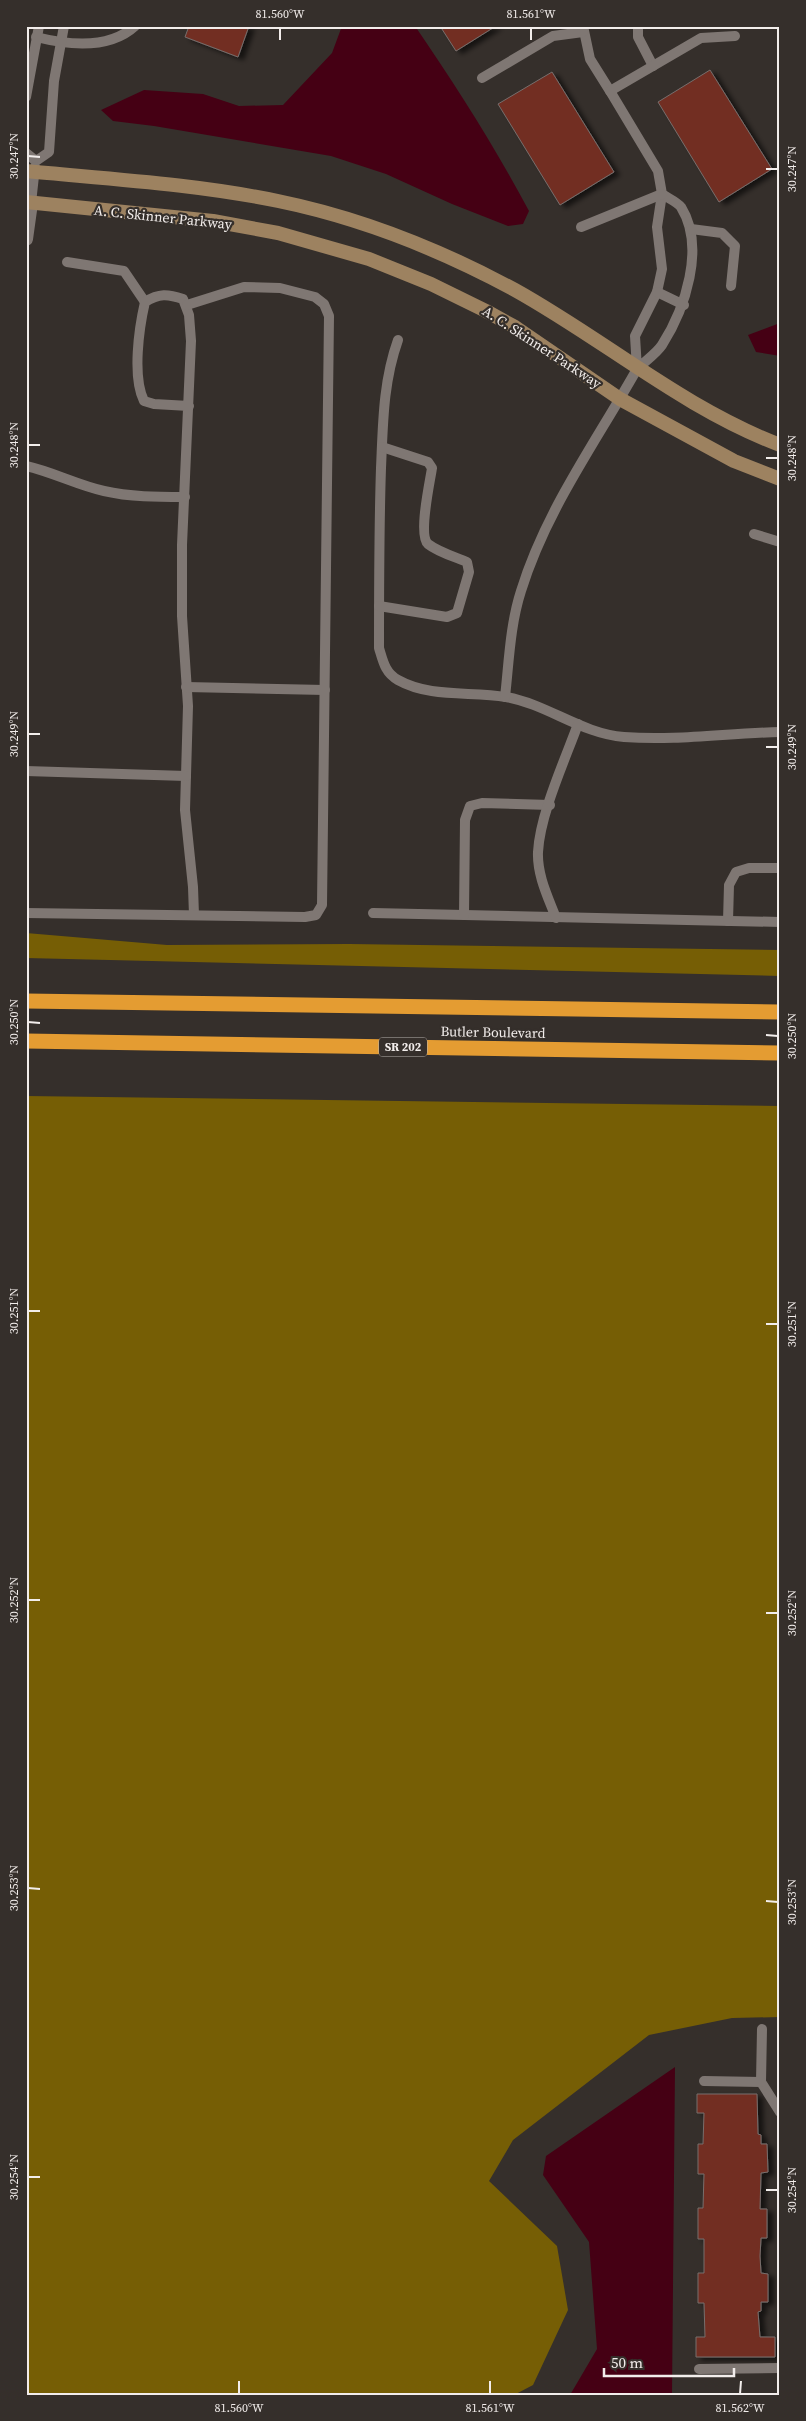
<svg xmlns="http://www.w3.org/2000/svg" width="806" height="2421" viewBox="0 0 806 2421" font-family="'Source Serif 4',serif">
<defs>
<filter id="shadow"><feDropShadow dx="5.5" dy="3" stdDeviation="2.5" flood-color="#0009"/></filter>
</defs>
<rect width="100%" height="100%" fill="#352f2b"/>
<g fill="#765e05">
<path d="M26 933 167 945 349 944 780 950V976L26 958Z"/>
<path d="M26 1096 780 1106V2017L732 2018 649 2035 513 2140 489 2181 557 2246 568 2310 533 2385 514 2395H26Z"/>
</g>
<g fill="#450014">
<path d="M342 26H415C456 86 495 147 529 211L523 224 508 226 452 204 386 174 331 156 154 126 113 121 101 110 144 90 203 94 239 106 283 105 332 53Z"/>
<path d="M780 323V356L756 352 748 335Z"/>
<path d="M675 2067 672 2395H570L597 2349 589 2242 543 2175 546 2156Z"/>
</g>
<g fill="#722e22" stroke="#776e6c" filter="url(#shadow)">
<path d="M189 26H249L238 57 185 37Z"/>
<path d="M440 26H496L456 51Z"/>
<path d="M710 70 772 169 719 202 658 102Z"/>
<path d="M552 72 614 172 560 205 498 104Z"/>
<path d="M697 2094H757L758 2134 761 2135V2144H767L768 2172 761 2173 760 2209H767V2238H761L760 2256 761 2273 768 2274V2302H761V2311L758 2312 760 2337H775V2357H696V2337H705L704 2303H698V2273H704V2239H698V2208H703L704 2174H698V2144H703L704 2113H697Z"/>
</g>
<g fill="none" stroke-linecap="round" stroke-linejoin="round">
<g stroke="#7f7773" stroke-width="10">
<path d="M583 26 590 59 610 91"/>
<path d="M638 26V37L653 66"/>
<path d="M36 37C68 45 109 50 135 26"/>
<path d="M482 78 553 36 583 32"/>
<path d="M26 97 39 26"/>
<path d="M26 153 36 161 49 152 54 81 64 26"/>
<path d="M662 194C668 198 677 202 681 207 706 247 685 309 662 345 656 354 645 361 637 369L635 336 657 292 662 269 657 227 662 194 658 171 610 91 701 38 735 36"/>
<path d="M31 203 35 167"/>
<path d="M581 227 662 194"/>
<path d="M691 229 722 233 735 246 731 286"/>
<path d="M67 262 124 271 145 302"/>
<path d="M657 292 684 305"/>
<path d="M398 340C383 382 383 424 381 468 379 528 379 588 379 648 383 661 385 673 398 680 430 698 470 691 506 697 547 704 582 734 624 737 676 741 728 733 780 732"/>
<path d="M189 406 154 404 144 401C132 377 139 328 145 302 159 293 168 294 183 299L189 315 191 341 182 545V616L188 706 185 810 193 887 194 915"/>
<path d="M26 466C53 472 77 485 104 491 130 497 157 497 185 497"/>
<path d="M754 534 780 542"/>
<path d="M379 606 447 617 457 613 469 572 467 562C455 557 438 552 428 544 418 535 430 482 432 468L428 462 382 447"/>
<path d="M186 687 325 690"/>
<path d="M505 697C509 662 510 625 521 591 546 510 596 442 637 369"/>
<path d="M26 771 186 776"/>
<path d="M26 913 305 917 316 915 322 905 329 316 324 304 315 297 280 288 244 287 187 305"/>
<path d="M373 913 780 922"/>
<path d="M464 915 465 820 470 806 482 803 550 805"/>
<path d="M556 918C548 897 537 875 538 852 540 814 565 760 578 724"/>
<path d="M728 921 729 885 736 872 749 868H780"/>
<path d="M762 2029 761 2082 780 2112"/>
<path d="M704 2081 761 2082"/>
<path d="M699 2369 780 2368"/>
</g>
<path stroke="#7f7773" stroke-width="14" d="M26 239 31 203"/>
<g stroke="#9d8260" stroke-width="14">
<path d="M26 171C110 179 196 184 278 201 361 218 441 250 515 290 605 340 683 408 780 445"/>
<path d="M26 202 213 221 278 233 369 259 431 284 486 311 515 327 620 399 734 461 780 479"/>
</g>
<g stroke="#e49c32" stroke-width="15">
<path d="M26 1001 780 1012"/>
<path d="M26 1041 780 1053"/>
</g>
</g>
<path fill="none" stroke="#f2edeb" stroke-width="2" d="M280 40V28M531 40V28M28 156 40 157M766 169H778M28 445H40M766 458H778M28 734H40M766 747H778M28 1022 40 1023M766 1035 778 1036M28 1311H40M766 1324H778M28 1600H40M766 1613H778M28 1888 40 1889M766 1901 778 1902M28 2177H40M766 2190H778M239 2394V2381M490 2394V2381M740 2394 741 2381"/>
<g text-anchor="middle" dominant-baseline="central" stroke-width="4.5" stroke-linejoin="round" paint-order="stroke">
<rect fill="#352f2b" stroke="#b9b4b1" stroke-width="1" x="379" y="1037.5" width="48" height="19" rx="4"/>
<g font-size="12" font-weight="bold" fill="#f2edeb">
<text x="403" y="1047">SR 202</text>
</g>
<g font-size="14" fill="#f2edeb" stroke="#352f2b">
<text transform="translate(163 217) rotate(6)">A. C. Skinner Parkway</text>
<text transform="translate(542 347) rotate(33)">A. C. Skinner Parkway</text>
<text transform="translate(493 1032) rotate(1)">Butler Boulevard</text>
</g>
</g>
<rect width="806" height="2421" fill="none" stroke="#352f2b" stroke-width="55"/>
<path d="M604 2368v8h130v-8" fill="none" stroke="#f2edeb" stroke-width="2.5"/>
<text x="611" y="2368" font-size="15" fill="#f2edeb" stroke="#352f2b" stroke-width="4" paint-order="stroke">50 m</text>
<rect x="28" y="28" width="750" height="2366" fill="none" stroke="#f2edeb" stroke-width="2"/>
<g font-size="12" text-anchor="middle" fill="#f2edeb">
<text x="280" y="18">81.560°W</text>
<text x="531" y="18">81.561°W</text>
<text transform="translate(14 156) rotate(-90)" y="4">30.247°N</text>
<text transform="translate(792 169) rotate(-90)" y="4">30.247°N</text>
<text transform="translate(14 445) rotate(-90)" y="4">30.248°N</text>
<text transform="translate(792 458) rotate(-90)" y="4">30.248°N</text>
<text transform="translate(14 734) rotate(-90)" y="4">30.249°N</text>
<text transform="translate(792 747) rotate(-90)" y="4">30.249°N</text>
<text transform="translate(14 1022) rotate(-90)" y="4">30.250°N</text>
<text transform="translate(792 1036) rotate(-90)" y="4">30.250°N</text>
<text transform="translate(14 1311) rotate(-90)" y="4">30.251°N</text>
<text transform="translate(792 1324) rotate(-90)" y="4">30.251°N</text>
<text transform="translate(14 1600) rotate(-90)" y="4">30.252°N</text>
<text transform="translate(792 1613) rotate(-90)" y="4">30.252°N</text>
<text transform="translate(14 1888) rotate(-90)" y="4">30.253°N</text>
<text transform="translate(792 1902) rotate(-90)" y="4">30.253°N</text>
<text transform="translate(14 2177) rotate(-90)" y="4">30.254°N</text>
<text transform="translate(792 2190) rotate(-90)" y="4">30.254°N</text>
<text x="239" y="2412">81.560°W</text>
<text x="490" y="2412">81.561°W</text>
<text x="740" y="2412">81.562°W</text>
</g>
</svg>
